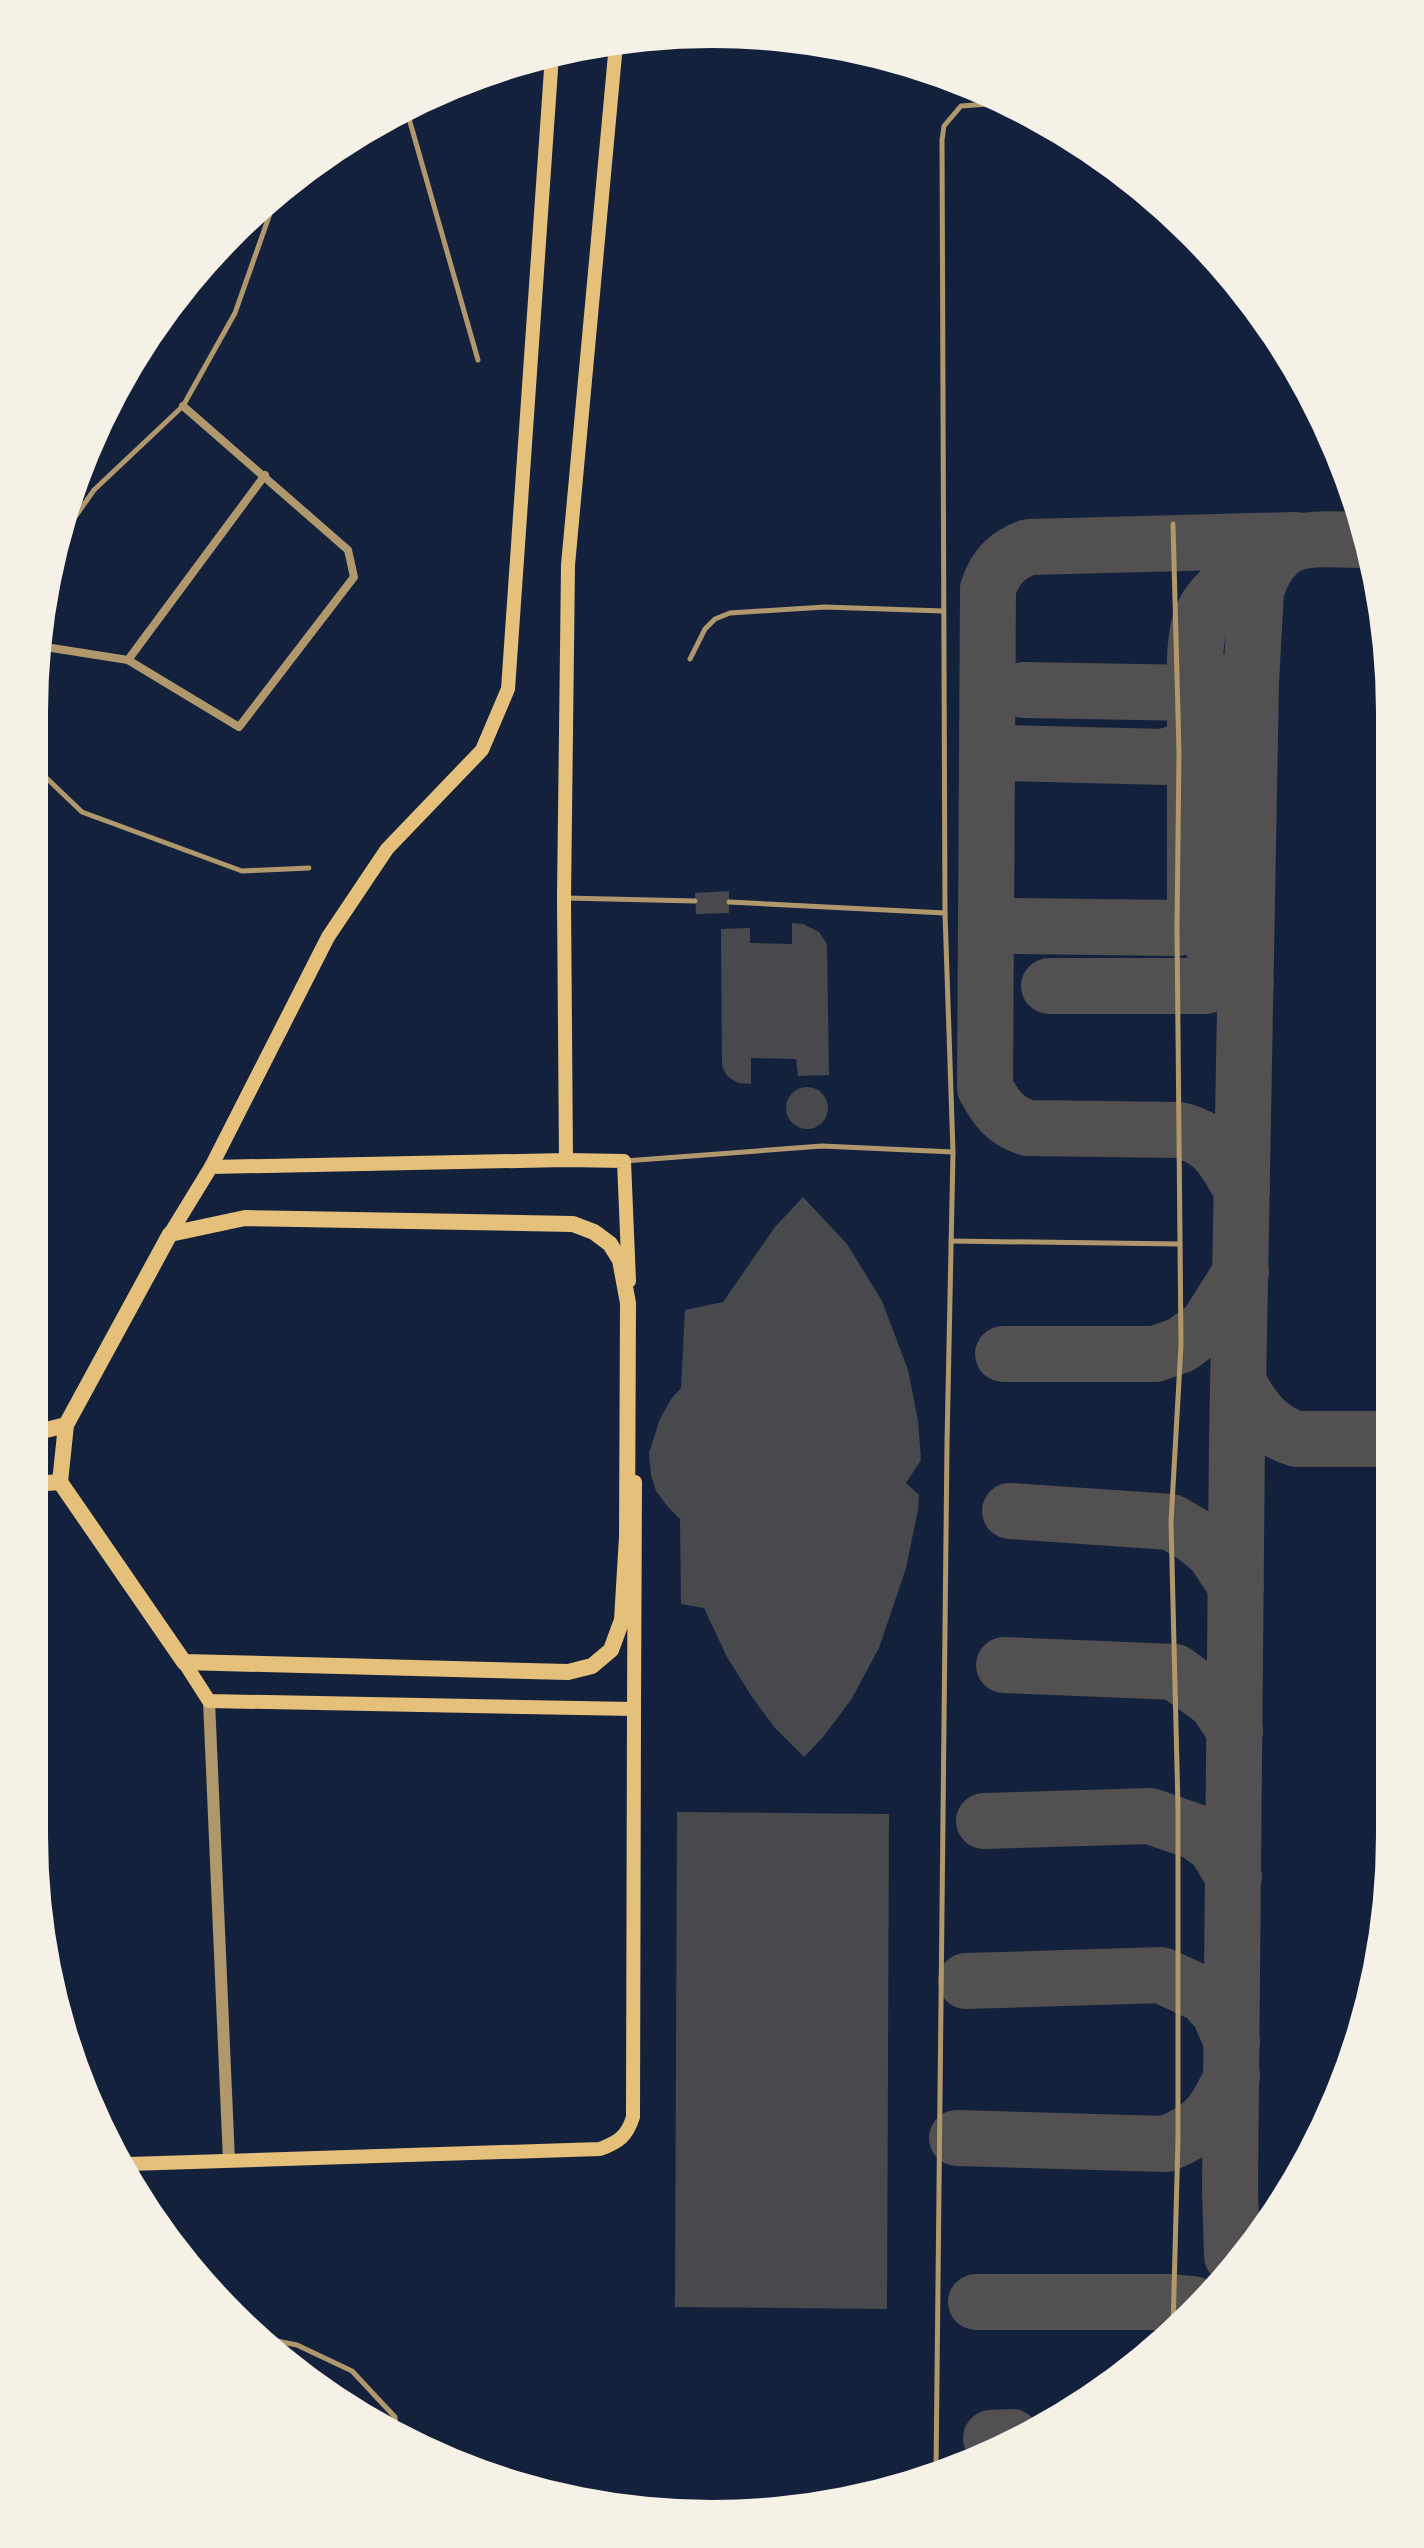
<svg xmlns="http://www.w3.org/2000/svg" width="1424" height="2548" viewBox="0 0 1424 2548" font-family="Karla,sans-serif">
<rect width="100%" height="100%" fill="#14213d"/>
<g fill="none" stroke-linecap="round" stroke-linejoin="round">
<g stroke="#525050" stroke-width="56">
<path d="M1241 572C1206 602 1197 612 1195 659V910C1204 939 1226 962 1246 984"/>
<path d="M1024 690 1196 693 1217 689 1231 681"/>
<path d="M1004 753 1164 757 1195 747 1220 724"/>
<path d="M1008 926 1177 928 1197 916 1221 892"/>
<path d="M1049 986H1205C1223 981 1234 974 1246 960"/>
<path d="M1242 1190C1224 1159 1216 1139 1179 1130L1028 1128C1005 1121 996 1108 985 1088L988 589C995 567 1007 554 1029 547L1296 540"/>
<path d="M1003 1354H1155L1181 1345 1207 1326 1241 1272"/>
<path d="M1239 1384C1253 1410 1269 1431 1297 1439H1387"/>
<path d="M1010 1511 1171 1522 1195 1536 1214 1552 1236 1586"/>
<path d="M1004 1665 1175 1672 1216 1702 1235 1731"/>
<path d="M984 1821 1150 1816 1196 1832 1215 1846 1234 1877"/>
<path d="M966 1981 1161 1975 1204 1995 1219 2012 1232 2042"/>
<path d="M957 2138 1166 2144C1205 2128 1215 2114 1232 2076"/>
<path d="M1232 2256 1230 2189 1237 1443 1251 683 1256 591C1276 529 1311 540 1365 540"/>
<path d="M976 2302H1172L1193 2304"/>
<path d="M991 2438 1012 2437"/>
</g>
</g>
<g fill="#48494c">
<path d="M729 891V913L696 914 695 893Z"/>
<path d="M792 923 803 924 819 932 827 944 829 1075 798 1076 796 1059 751 1058V1084L738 1083 727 1076 722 1066 721 929 750 928V943L792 944Z"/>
<circle cx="807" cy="1108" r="21"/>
<path d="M803 1197 847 1244 882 1301 908 1370 918 1421 921 1460 906 1483 919 1495 918 1510 906 1568 879 1648 851 1700 823 1737 804 1757 775 1728 752 1697 727 1657 704 1608 681 1604 680 1519 668 1507 656 1491 651 1475 649 1453 660 1419 671 1399 681 1388 685 1310 723 1302 775 1227Z"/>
<path d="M677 1812 889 1814 887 2309 675 2307Z"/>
</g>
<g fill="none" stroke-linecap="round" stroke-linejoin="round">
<g stroke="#b1986c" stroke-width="5">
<path d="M406 108 478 360"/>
<path d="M272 208 277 195"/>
<path d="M56 544 94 490 183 406 235 313 272 208 267 204"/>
<path d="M690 659 705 629 715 619 730 613 825 607 943 611"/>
<path d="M35 762 37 769 82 812 242 871 309 868"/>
<path d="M565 898 695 901"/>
<path d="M729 902 945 913"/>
<path d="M625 1161 822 1146 953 1152"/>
<path d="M951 1241 1180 1244"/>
<path d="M1173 2329 1178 2139V1807L1171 1522 1181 1345 1177 928 1179 752 1173 524"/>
<path d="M272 2340 297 2345 352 2371 395 2417 396 2427"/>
<path d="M936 2471 947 1443 953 1152 945 913 942 140 944 126 961 106 1003 103"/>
</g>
<g stroke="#b1986c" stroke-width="8">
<path d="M39 646 128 660 239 727 354 577 348 550 183 406"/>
<path d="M128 660 265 475"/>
</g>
<path stroke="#b1986c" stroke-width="12" d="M209 1701 229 2161"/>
<g stroke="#e5c07b" stroke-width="14">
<path d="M566 1160 564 898 568 565 616 44"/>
<path d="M211 1167 328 937 387 849 482 750 508 689 552 55"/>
<path d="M170 1234 211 1167 566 1160 624 1161 629 1281"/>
<path d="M184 1662 209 1701 634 1709 635 1482"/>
<path d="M129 2164 600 2149C619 2142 627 2136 633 2117L634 1709"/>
</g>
<g stroke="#e5c07b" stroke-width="16">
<path d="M34 1433 66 1425 170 1234 245 1218 573 1224 594 1232 610 1244 620 1260 628 1303 627 1537 622 1620 611 1650 592 1666 568 1672 184 1662 60 1482 66 1425"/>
<path d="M34 1484 60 1482"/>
</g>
</g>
<path d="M0 0H1424V2548H0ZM712 48H712A664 664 0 0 1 1376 712V1836A664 664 0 0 1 712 2500H712A664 664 0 0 1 48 1836V712A664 664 0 0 1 712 48Z" fill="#f6f1e7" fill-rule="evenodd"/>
</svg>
